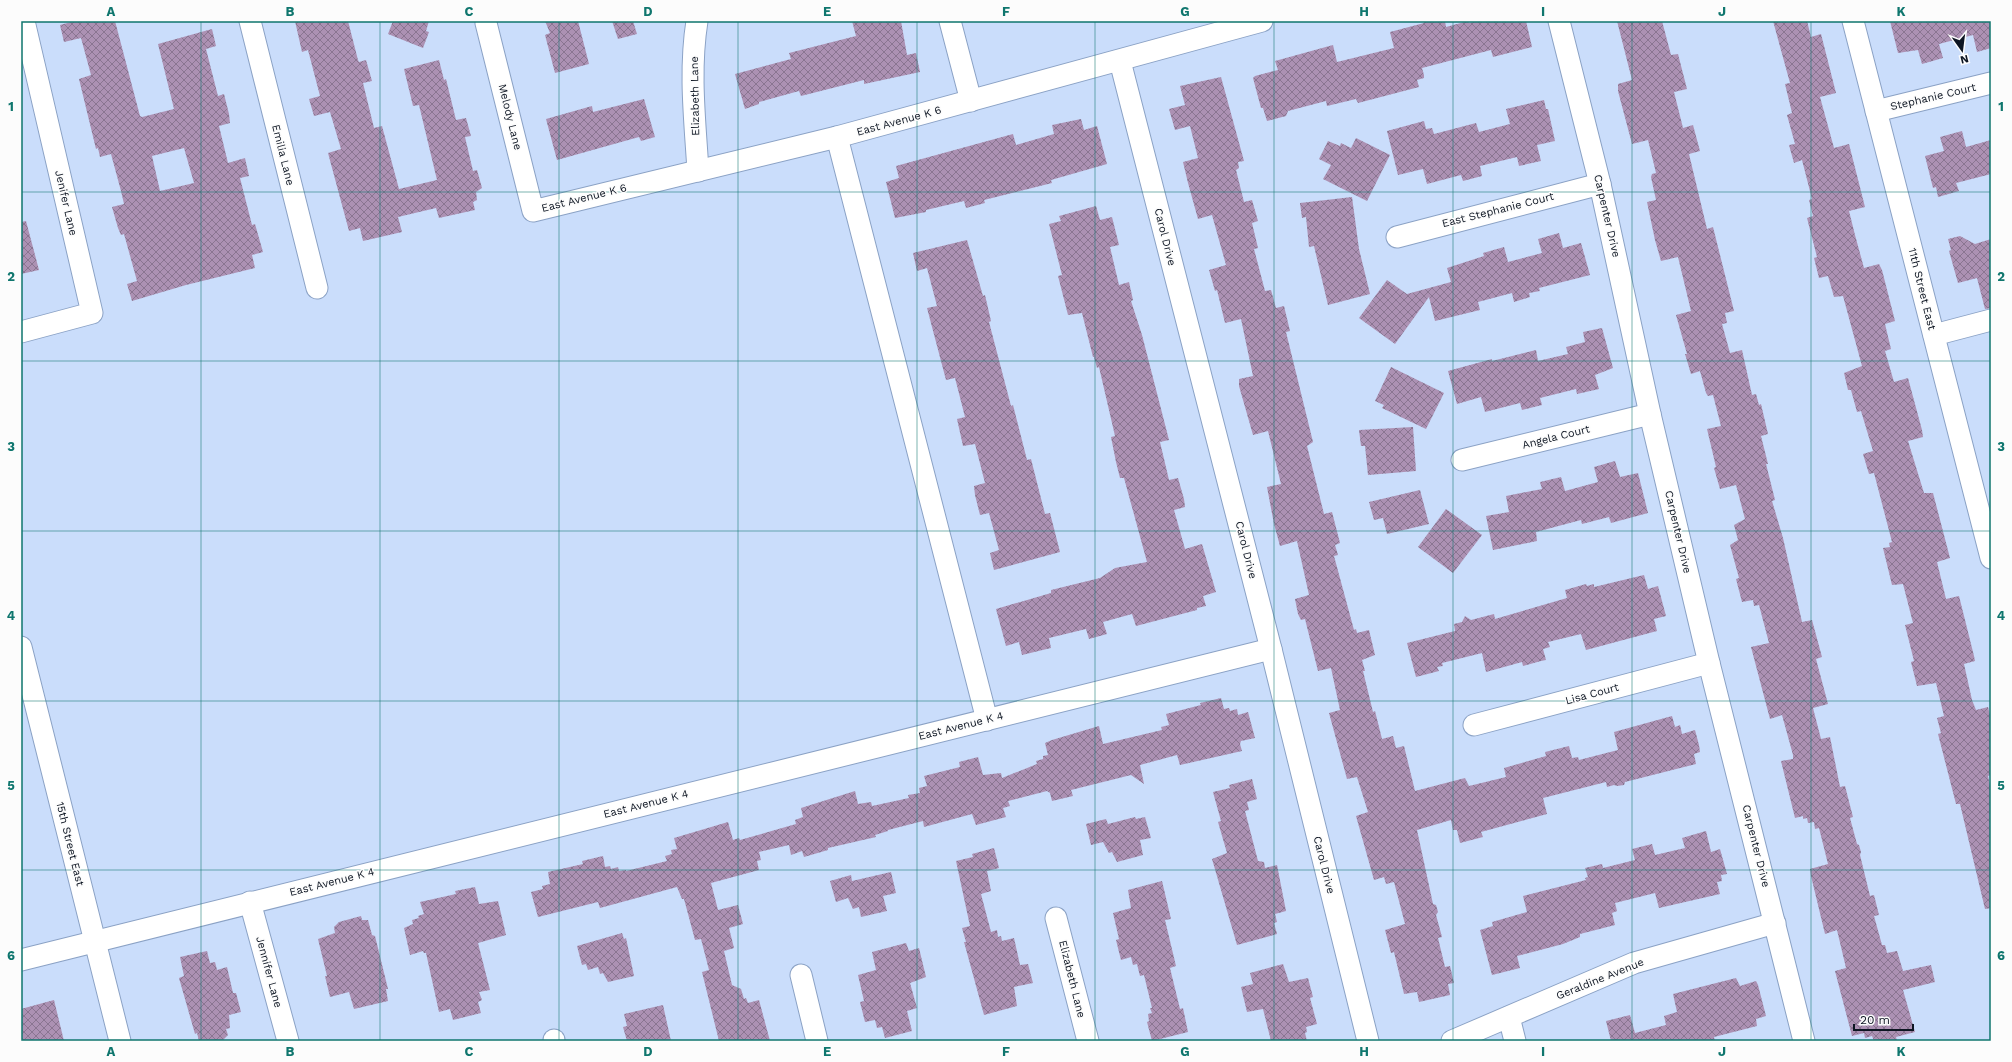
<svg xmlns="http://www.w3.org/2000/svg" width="2012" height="1062" viewBox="0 0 2012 1062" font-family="'Work Sans',sans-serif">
<defs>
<pattern id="building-cross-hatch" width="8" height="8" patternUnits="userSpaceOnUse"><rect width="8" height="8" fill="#ac91b3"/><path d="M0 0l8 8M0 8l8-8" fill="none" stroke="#8a7591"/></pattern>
</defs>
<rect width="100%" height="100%" fill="#caddfb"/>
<g fill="url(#building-cross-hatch)" fill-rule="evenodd">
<path d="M75 21H115L140 116 142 117 174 109 158 44 212 29 216 46 206 49 218 96 224 94 229 114 230 123 219 126 228 163 245 158 249 176 240 178 252 225 255 224 263 252 252 255 255 268 186 285 132 301 127 284 137 281 124 234 121 235 118 228 112 207 124 204 121 191 111 154 100 157 98 148 96 149 79 79 91 75 81 38 64 42 60 25ZM184 148 194 183 160 191 152 156Z"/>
<path d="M295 21H348L358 60 359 62 366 60 372 81 363 83 374 128 382 126 399 189 437 180 419 105 413 106 404 69 439 60 444 80 446 79 456 120 466 118 471 136 465 137 473 171 477 170 482 188 476 192 477 200 473 202 475 210 439 218 436 208 398 217 402 232 363 241 360 228 349 231 328 153 341 149 330 112 314 116 309 99 320 96 308 50 302 52Z"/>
<path d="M393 21H429L426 31 429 32 423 48 388 34Z"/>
<path d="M545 21H578L589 64 555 73 545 35 550 33Z"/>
<path d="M612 21H633L637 34 618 39Z"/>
<path d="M852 21H901L907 55 916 53 920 72 864 84V80L801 96 799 91 759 102V104L745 109 735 74 791 59 789 53 856 36Z"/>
<path d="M1424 21H1445L1446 27 1468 21 1469 23 1477 21H1526L1532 47 1493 57 1491 50 1422 68 1424 75V78L1417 80 1419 87 1358 103 1356 99 1327 106 1326 101 1288 111 1286 116 1267 121 1263 108H1261L1253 78 1255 76 1278 70 1275 61 1333 45 1337 62 1394 48 1390 32 1424 23Z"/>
<path d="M1617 21H1662L1671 55 1678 54 1687 89 1674 92 1683 128 1693 125 1700 151 1689 154 1707 229 1713 227 1734 311 1725 313 1727 323 1722 324 1730 353 1742 350 1752 395 1756 394 1759 405 1761 404 1768 434 1761 436 1768 464H1766L1775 500 1772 501 1783 538 1802 622 1812 620 1822 657 1816 659 1828 704 1813 708 1821 739 1830 737 1840 787 1845 786 1853 817 1850 818 1857 844 1859 845 1861 852 1860 855 1870 896 1874 895 1879 915 1874 916 1882 945H1885L1887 953 1897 951 1903 971 1931 965 1935 982 1903 990 1915 1032 1896 1037 1897 1041H1874L1872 1036 1865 1038 1864 1033 1852 1036 1835 971 1846 968 1837 930 1825 934 1811 876 1810 869 1828 864 1819 828 1815 829 1814 822 1808 823 1807 818 1803 819V816L1795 818 1781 761 1793 759V755L1782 715 1770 719 1751 647 1769 643 1759 605 1754 606 1753 600 1742 602 1736 579 1739 578 1730 545 1738 540 1734 525 1745 519 1736 485 1720 489 1714 468 1716 467 1707 429 1721 426 1713 395 1708 396 1706 393 1700 371 1691 374 1685 354H1687L1676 315 1691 311 1678 257 1661 261 1655 240 1647 202 1656 200 1651 177 1652 174 1656 173 1648 140 1632 144 1618 91V84L1632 80Z"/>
<path d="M1773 21H1807L1811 37 1821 34 1836 93 1820 97 1834 148 1849 144 1865 207 1849 211 1855 235 1864 268 1879 264 1882 270 1895 321 1885 324 1891 349 1885 351 1894 382 1908 378 1922 430 1923 437 1908 441 1924 493H1933L1950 558 1937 562 1946 599 1959 596 1974 656 1975 661 1964 664 1972 700 1976 710 1988 707 1991 719V775L1988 776 1991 790V908L1985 909 1960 804H1956L1938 734 1941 733 1937 718 1944 716 1936 683 1917 686 1911 662 1914 661 1905 625 1913 623 1903 584 1892 585 1883 548 1890 547 1889 543 1892 542 1874 473 1869 474 1863 454 1873 451 1861 411 1857 412 1851 390H1848L1844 373 1862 366 1843 296 1834 297 1828 276 1819 278 1814 258 1817 257 1807 218 1813 216 1809 200 1812 199 1802 160 1794 163 1789 145 1795 144 1787 115 1792 113 1785 84 1790 83Z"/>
<path d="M1890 21H1991V48L1977 52 1973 35 1939 44 1943 58 1922 64 1918 50 1898 53Z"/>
<path d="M1221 77 1244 161 1238 162 1239 168 1236 170 1244 202 1252 200 1258 221 1252 223 1258 248 1254 249 1265 291 1271 290 1276 308 1284 306 1290 331 1286 332 1313 442 1307 446 1324 514 1332 512 1340 543 1335 545 1338 555 1334 556 1354 630 1356 629 1357 633 1369 630 1375 655 1362 660 1365 671H1363L1373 712 1375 711 1382 739 1393 736 1396 748 1404 746 1415 791 1465 778 1469 786 1506 777 1504 768 1546 756 1545 752 1569 746 1572 758 1578 757 1579 760 1618 750 1614 732 1672 716 1675 727 1680 725 1682 734 1695 730 1699 745 1700 752 1694 754 1696 764 1625 782 1624 785 1617 786 1614 785 1607 787 1606 782 1543 798 1547 814 1481 832 1483 837 1460 843 1457 830H1453L1451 820 1417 830 1433 904 1436 905 1438 912 1436 915 1442 937 1438 938 1445 967 1450 966 1454 983 1448 984 1450 995 1419 1002 1417 992 1404 994 1394 952 1391 953 1385 930 1405 924 1394 882 1386 884 1384 877 1374 880 1356 816 1368 812 1357 777 1347 779 1329 713 1340 710 1331 668 1318 671 1305 619 1301 620 1298 614 1295 599 1309 595 1297 541 1280 546 1274 524 1267 487 1281 484 1268 431 1253 435 1239 386V379L1253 376 1241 319 1225 323 1217 290 1215 291 1209 270 1226 265 1212 215 1198 219 1188 183 1183 162 1198 158 1190 126 1175 130 1169 109 1185 105 1180 86Z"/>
<path d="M644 99 655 137 641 141 639 137 557 160 546 119 592 106 593 112Z"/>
<path d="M1544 100 1546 109H1548L1555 141 1537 145 1541 161 1519 166 1517 157 1480 166 1482 176 1463 181 1461 175 1427 184 1423 169 1398 175 1387 131 1424 121 1426 129 1432 128 1434 134 1476 123 1479 132 1510 124 1506 109Z"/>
<path d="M1081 119 1084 130 1097 126 1107 164 1051 180 1052 183 984 200 985 203 966 208 964 201 926 210V212L895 218 886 182 899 178 896 166 1013 134 1016 145 1054 134 1052 125Z"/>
<path d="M1962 131 1966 147 1991 140V174L1956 183 1959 191 1938 197 1936 187 1933 188 1925 156 1944 151 1940 137Z"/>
<path d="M1356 138 1390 155 1367 201 1323 179 1331 165 1319 159 1328 141 1340 146 1341 143 1351 148Z"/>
<path d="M1352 197 1359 249 1370 294 1328 305 1314 246 1309 247 1306 217 1302 218 1300 203Z"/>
<path d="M1096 206 1100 220 1112 217 1119 245 1110 247 1119 285 1129 282 1133 300 1131 301 1142 335 1169 440 1160 442 1169 480 1178 478 1184 499 1185 507 1174 510 1185 549 1202 544 1216 592 1203 596 1206 606 1197 608V610L1136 626 1132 614 1103 622 1107 634 1089 639 1086 629 1049 638 1051 648 1022 655 1019 642 1006 646 996 609 1051 593V590L1100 578 1115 568 1147 562 1124 478H1120L1116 462 1111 437 1115 436 1099 367 1097 368 1094 357H1093L1082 313 1068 315 1058 276 1062 275 1049 224 1061 221 1059 216Z"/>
<path d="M26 221 39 270 21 274V222Z"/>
<path d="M1559 233 1563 248 1581 243 1590 275 1539 288 1540 291 1529 293 1530 297 1514 302 1512 293 1478 302 1480 310 1435 321 1429 297 1395 344 1359 318 1387 280 1407 294 1451 282 1447 268 1484 256 1483 253 1504 247 1508 262 1542 253 1538 239Z"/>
<path d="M1960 236 1975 244 1991 239V308L1985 309 1977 278 1958 283 1949 251 1951 250 1948 239Z"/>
<path d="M967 240 983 296 985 295 991 321 989 322 1011 406 1013 405 1027 460 1031 459 1045 514 1050 513 1060 552 994 570 990 553 999 550 989 513 980 515 975 495 974 486 985 483 975 444 963 446 957 419 965 417 955 378 946 380 927 308 937 306 927 268 917 271 913 253Z"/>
<path d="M1602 328 1613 368 1595 375 1599 389 1577 394 1576 389 1540 398 1542 405 1522 410 1520 403 1485 412 1481 397 1457 404 1448 371 1492 359V361L1536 350 1538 361 1568 354 1566 347 1585 342 1583 332Z"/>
<path d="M1391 367 1444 393 1426 429 1382 408 1384 405 1375 401Z"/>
<path d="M1413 427 1416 471 1368 475 1365 446H1361L1359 430Z"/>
<path d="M1615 461 1620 477 1638 473 1648 513 1611 523 1609 517 1582 524 1581 520 1536 532 1537 541 1493 550 1486 516 1509 512 1506 496 1542 489 1540 482 1561 477 1565 491 1598 482 1594 467Z"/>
<path d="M1420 490 1429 524 1387 534 1383 518 1374 520 1369 502Z"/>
<path d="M1446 509 1482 535 1453 573 1418 547Z"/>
<path d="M1644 575 1648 589 1658 586 1666 616 1654 619 1657 631 1586 650 1581 634 1548 642 1550 647 1543 649 1546 660 1541 661 1523 666 1522 662 1486 672 1482 653 1442 663 1443 666 1437 667 1439 671 1416 677 1407 643 1455 631 1454 624 1462 622 1465 616 1471 620 1494 614 1495 619 1567 598 1565 590 1586 584 1587 586 1594 584V587Z"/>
<path d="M1221 698 1224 709 1229 708 1230 711 1237 709 1238 715 1248 712 1255 738 1241 741 1240 744 1242 751 1180 765 1177 755 1140 765 1144 784 1131 775 1071 790 1073 796 1052 801 1050 793 1047 791 1008 801 1010 806 1003 808 1006 817 976 825 972 814 924 827 923 821 888 830V831L875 835 876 837 828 848V850L804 857 802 851 791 855 789 845 759 852 761 860 757 861 759 870 711 883 718 910 738 905 743 924 729 928 734 948 724 951 732 985 741 989 744 999 746 998 748 1003 759 1000 770 1041H719L702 972 709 970 701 939 695 940 684 899H682L677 887 600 908 598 902 538 917 531 892 543 889 542 886 550 884 548 872 583 864 582 861 603 856 605 867 610 866 611 869 618 867 619 871 626 870V871L667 861 665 856 672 854 671 850 677 849 674 838 728 822 733 840 739 838 740 840 796 824 795 820 803 817 801 808 855 791 858 804 871 802 872 806 909 798 908 795 920 793 919 788 927 786 924 776 960 767 959 762 978 757 983 775 1001 773 1002 778 1037 764 1036 761 1043 759V756L1048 755 1045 743 1052 740 1099 726 1103 744 1162 730 1161 727 1169 725 1166 714 1201 705 1200 703Z"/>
<path d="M1252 779 1257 799 1247 802 1249 810 1245 811 1258 861 1264 862 1265 868 1277 865 1286 911 1275 914 1277 922 1274 923 1277 934 1237 945 1212 859 1227 853 1218 822 1221 821 1213 792 1230 788 1229 785Z"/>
<path d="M1135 817 1136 819 1145 817 1151 838 1140 840 1143 855 1117 862 1112 852 1109 853 1103 842 1091 845 1086 824 1106 819 1108 824Z"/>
<path d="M1706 831 1711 852 1720 849 1727 874 1721 875 1722 881 1717 882 1720 894 1659 908 1655 893 1615 903 1617 911 1612 913 1615 925 1580 934V937L1563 944 1517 956 1520 968 1492 975 1480 930 1493 926 1492 922 1527 912 1523 896 1586 880 1585 878 1588 877 1585 868 1602 864 1603 868 1635 860 1632 849 1652 844 1655 855 1685 848 1682 838Z"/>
<path d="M994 848 999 868 987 871 991 891 981 894 991 932 997 930 998 937 1001 936 1002 941 1014 938 1020 965 1028 964 1033 983 1014 987 1017 1006 984 1015 964 942H966L962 928 970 926 956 861 973 857 972 854Z"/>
<path d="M891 872 896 893 883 896 887 911 861 917 859 907 853 909 848 898 836 902 830 881 851 875 852 881Z"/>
<path d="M1162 881 1171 919 1165 920 1176 966 1170 968 1180 1009 1183 1008 1188 1032 1152 1041 1147 1022 1149 1021 1148 1014 1152 1013 1150 1008H1152L1144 975 1140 976 1137 964 1133 965 1131 957 1121 960 1116 940 1119 939 1113 913 1131 908 1128 890Z"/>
<path d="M475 887 479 904 498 901 506 935 478 943 490 990 479 992 482 1000 478 1002 481 1013 453 1020 450 1009 439 1012 426 953H424L423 951 410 955 404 928 413 924 412 920 419 918 418 916 424 914 420 902 456 894 455 891Z"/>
<path d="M361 916 362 920H368L372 935 375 936 388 989H386L388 1001 354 1009 349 992 330 997 325 976H327L318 939 335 933 334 927 339 922Z"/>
<path d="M622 933 624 939 626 938 634 976 608 982 603 973 600 974 598 967 588 970 586 964 582 965 577 946Z"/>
<path d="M906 943 909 951 919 948 926 977 910 983 917 1008 907 1011 912 1031 885 1038 882 1027 877 1028 875 1020 865 1022 860 1002 864 1001 858 975 876 970 872 952Z"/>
<path d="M207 951 210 963 215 962 217 970 227 967 233 993H236L241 1012 229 1015 230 1028 226 1029 228 1035 222 1041H199L197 1033 195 1034 179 978 184 976 180 957Z"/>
<path d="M1283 964 1289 982 1308 978 1313 997 1310 998 1317 1024 1306 1027 1307 1032 1305 1033 1307 1041H1271L1263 1009 1247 1012 1241 987 1253 984 1250 973Z"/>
<path d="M1736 978 1740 986 1756 981 1758 985 1766 1016 1756 1019 1757 1026 1714 1037 1715 1041H1611L1606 1021 1630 1015 1635 1033 1666 1025 1664 1016 1677 1012 1673 994Z"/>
<path d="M54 1000 64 1041H21V1009Z"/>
<path d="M663 1005 671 1041H627L623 1027 627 1026 624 1014Z"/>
</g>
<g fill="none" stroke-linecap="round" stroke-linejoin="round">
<defs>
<g id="minor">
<path d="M250 21 317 288"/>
<path d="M697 21C689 71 695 121 698 171"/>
<path d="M950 21 971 101"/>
<path d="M1559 21 1600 184 1650 414 1709 663 1804 1041"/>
<path d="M1853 21 1991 558"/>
<path d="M486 23 533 211 837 137 1262 21"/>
<path d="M1120 61 1271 649 1368 1041"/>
<path d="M1876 111 1991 83"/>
<path d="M837 137 987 720"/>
<path d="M1397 237 1600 184"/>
<path d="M21 332 92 313 24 21"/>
<path d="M1934 335 1991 320"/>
<path d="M1462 460 1650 414"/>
<path d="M21 647 120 1041"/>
<path d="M1474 725 1709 663"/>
<path d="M250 902 288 1041"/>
<path d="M1056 918 1088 1041"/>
<path d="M21 960 1271 649"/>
<path d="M801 975 817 1041"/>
<path d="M1509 1017 1515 1041"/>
<path d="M554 1040V1041"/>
<path d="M1452 1041 1634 963 1775 923"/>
</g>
</defs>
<use href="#minor" stroke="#8ba2c5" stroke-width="23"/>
<use href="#minor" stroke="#fff" stroke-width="21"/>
</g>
<path fill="none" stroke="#0f766e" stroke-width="1" stroke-opacity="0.55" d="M201 21V1041M380 21V1041M559 21V1041M738 21V1041M917 21V1041M1095 21V1041M1274 21V1041M1453 21V1041M1632 21V1041M1811 21V1041M21 192H1991M21 361H1991M21 531H1991M21 701H1991M21 870H1991"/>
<g text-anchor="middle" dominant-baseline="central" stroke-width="3" stroke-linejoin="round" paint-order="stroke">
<g font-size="11" fill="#0d1522" stroke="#fcfcfc">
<text transform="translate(695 96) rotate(-91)">Elizabeth Lane</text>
<text transform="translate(1933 97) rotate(-13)">Stephanie Court</text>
<text transform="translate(510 117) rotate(76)">Melody Lane</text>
<text transform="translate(899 121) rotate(-15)">East Avenue K 6</text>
<text transform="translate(283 155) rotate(76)">Emilia Lane</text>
<text transform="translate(584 198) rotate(-14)">East Avenue K 6</text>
<text transform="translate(66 203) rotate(77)">Jenifer Lane</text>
<text transform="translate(1498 210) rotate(-14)">East Stephanie Court</text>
<text transform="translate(1607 216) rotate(77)">Carpenter Drive</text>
<text transform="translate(1165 237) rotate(76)">Carol Drive</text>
<text transform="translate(1922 289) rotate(76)">11th Street East</text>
<text transform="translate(1556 437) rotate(-14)">Angela Court</text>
<text transform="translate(1678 532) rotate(77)">Carpenter Drive</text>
<text transform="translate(1246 550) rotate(76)">Carol Drive</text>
<text transform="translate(1592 694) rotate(-15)">Lisa Court</text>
<text transform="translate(961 726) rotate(-14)">East Avenue K 4</text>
<text transform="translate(646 804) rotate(-14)">East Avenue K 4</text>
<text transform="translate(70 844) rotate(76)">15th Street East</text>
<text transform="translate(1756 846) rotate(76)">Carpenter Drive</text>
<text transform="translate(1324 865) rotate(76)">Carol Drive</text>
<text transform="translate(332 882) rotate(-14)">East Avenue K 4</text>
<text transform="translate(269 972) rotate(75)">Jennifer Lane</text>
<text transform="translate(1072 979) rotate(76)">Elizabeth Lane</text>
<text transform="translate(1600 979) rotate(-22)">Geraldine Avenue</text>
</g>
</g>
<rect width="2012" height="1062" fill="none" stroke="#fcfcfc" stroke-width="44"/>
<g transform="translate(1962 50) rotate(166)" stroke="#fcfcfc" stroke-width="3" paint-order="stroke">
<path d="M0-3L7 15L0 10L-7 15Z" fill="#0d1522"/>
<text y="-6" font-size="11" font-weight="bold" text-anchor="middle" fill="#0d1522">N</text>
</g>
<path d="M1854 1024v6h59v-6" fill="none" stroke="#0d1522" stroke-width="2"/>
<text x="1860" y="1024" font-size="12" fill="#0d1522" stroke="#fcfcfc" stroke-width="3" paint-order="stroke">20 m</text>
<rect x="22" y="22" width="1968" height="1018" fill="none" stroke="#0f766e" stroke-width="1.5"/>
<g font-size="13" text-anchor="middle" font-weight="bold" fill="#0f766e">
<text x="111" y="16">A</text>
<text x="290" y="16">B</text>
<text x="469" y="16">C</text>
<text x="648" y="16">D</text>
<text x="827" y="16">E</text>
<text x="1006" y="16">F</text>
<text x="1185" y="16">G</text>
<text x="1364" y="16">H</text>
<text x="1543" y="16">I</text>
<text x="1722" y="16">J</text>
<text x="1901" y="16">K</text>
<text x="11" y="111">1</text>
<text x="2001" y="111">1</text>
<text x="11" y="281">2</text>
<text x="2001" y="281">2</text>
<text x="11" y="451">3</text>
<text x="2001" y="451">3</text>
<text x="11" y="620">4</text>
<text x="2001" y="620">4</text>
<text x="11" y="790">5</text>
<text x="2001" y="790">5</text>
<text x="11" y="960">6</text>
<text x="2001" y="960">6</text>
<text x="111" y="1056">A</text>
<text x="290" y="1056">B</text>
<text x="469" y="1056">C</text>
<text x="648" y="1056">D</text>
<text x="827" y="1056">E</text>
<text x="1006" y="1056">F</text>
<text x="1185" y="1056">G</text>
<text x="1364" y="1056">H</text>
<text x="1543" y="1056">I</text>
<text x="1722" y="1056">J</text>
<text x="1901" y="1056">K</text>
</g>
</svg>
